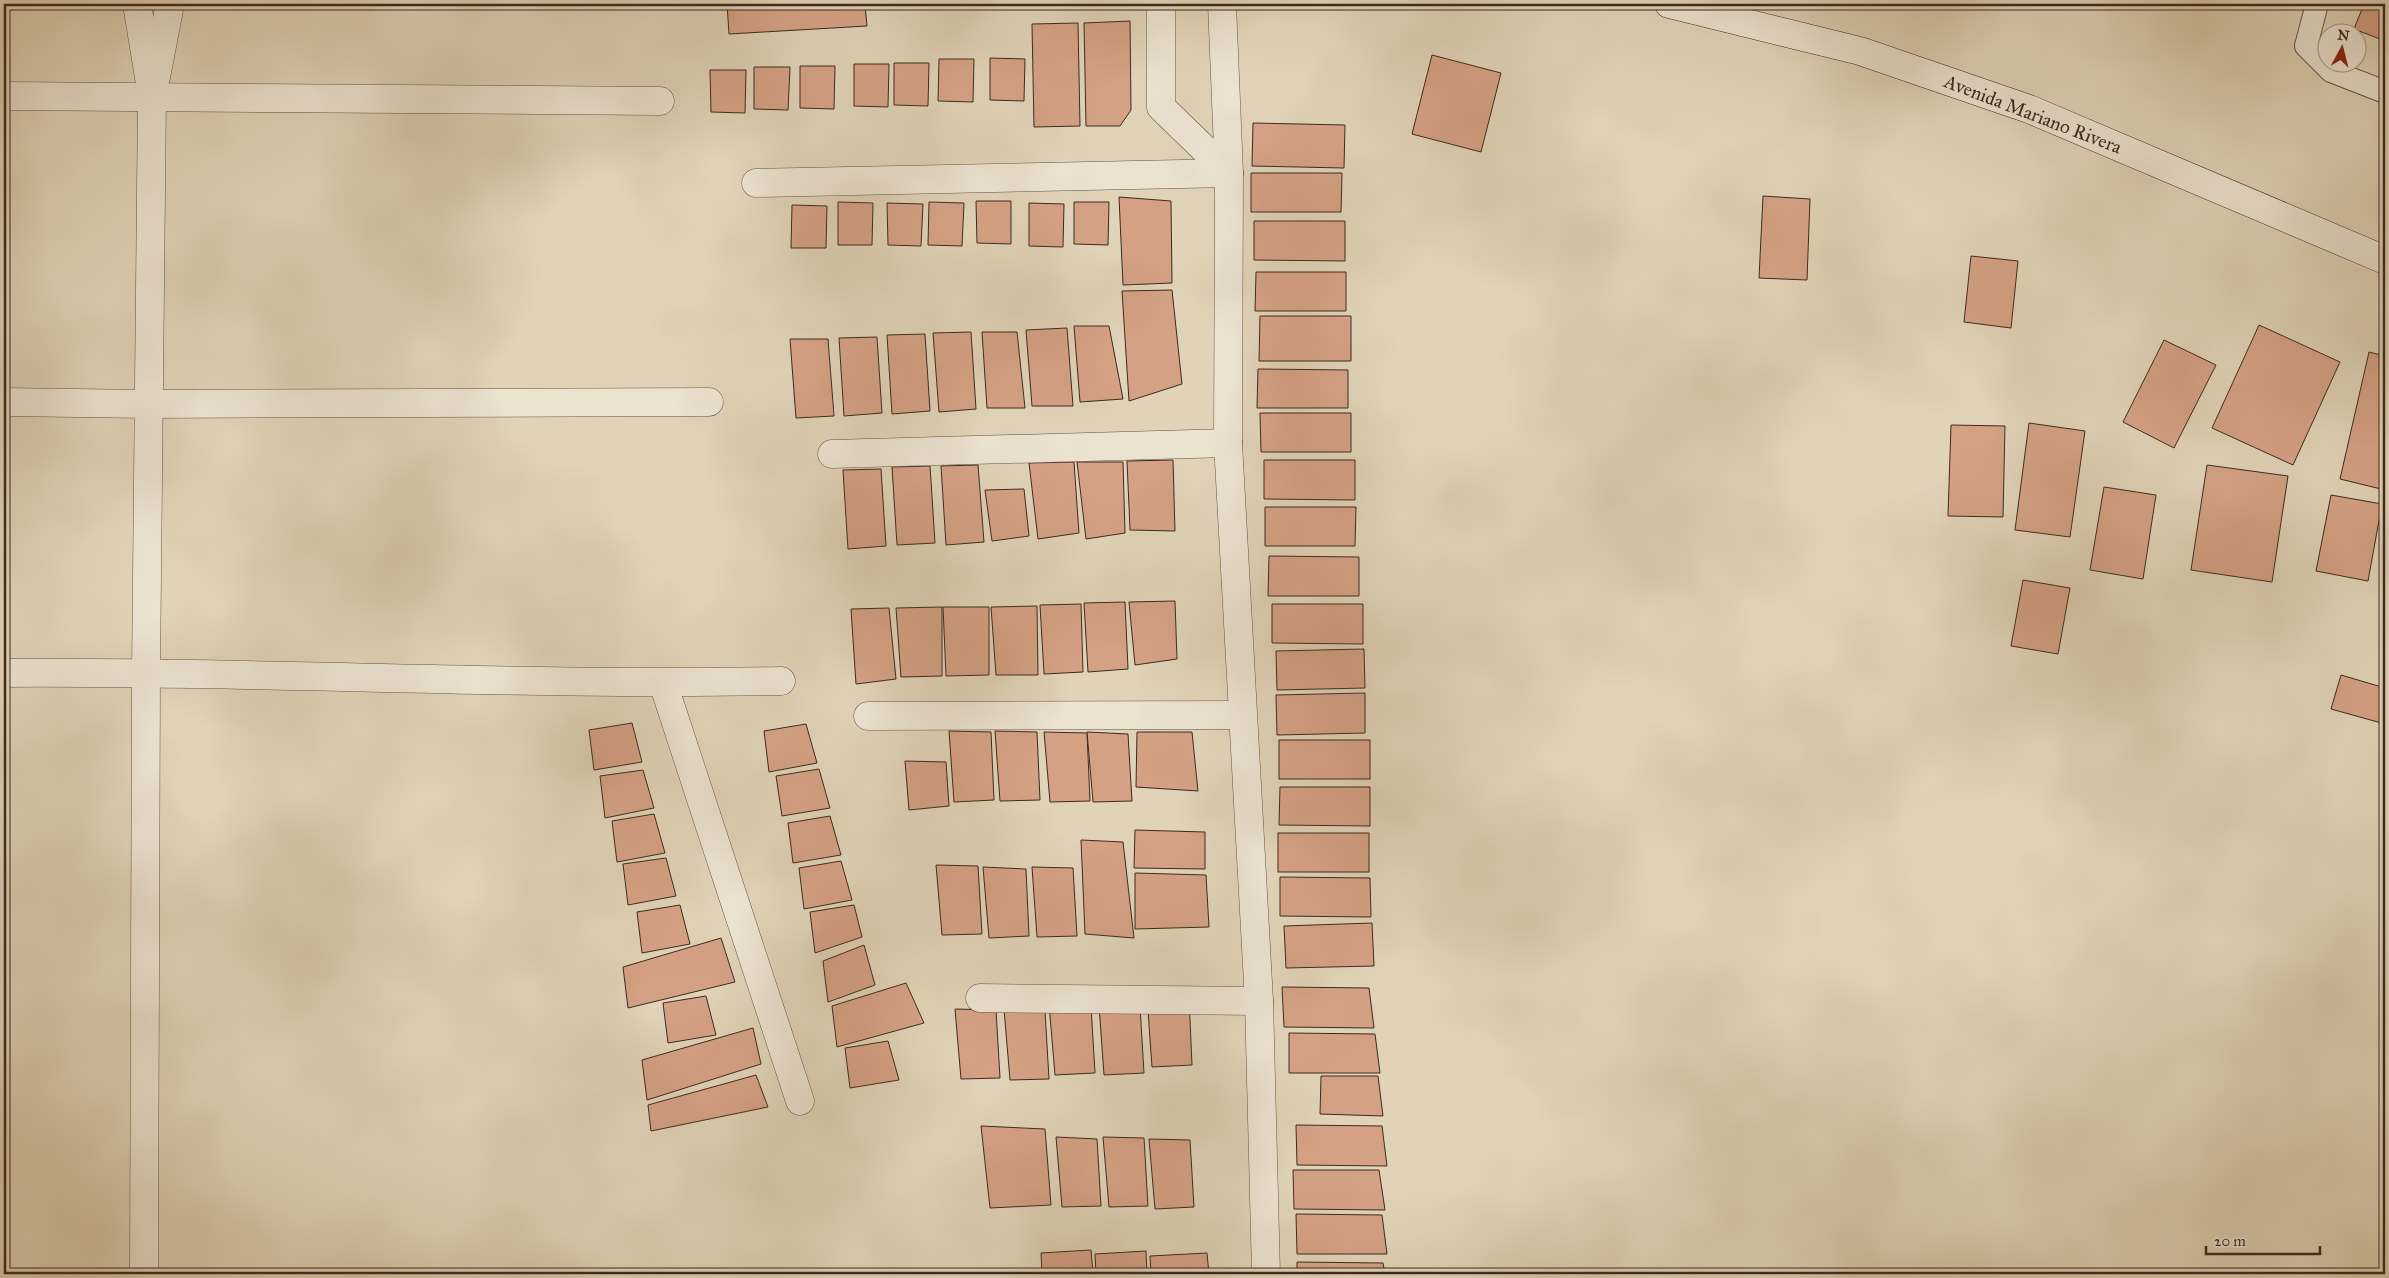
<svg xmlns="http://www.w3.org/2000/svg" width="2389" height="1278" viewBox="0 0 2389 1278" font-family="'IM FELL Great Primer',serif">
<rect width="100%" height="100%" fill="#e0d3b7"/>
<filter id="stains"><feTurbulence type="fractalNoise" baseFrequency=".004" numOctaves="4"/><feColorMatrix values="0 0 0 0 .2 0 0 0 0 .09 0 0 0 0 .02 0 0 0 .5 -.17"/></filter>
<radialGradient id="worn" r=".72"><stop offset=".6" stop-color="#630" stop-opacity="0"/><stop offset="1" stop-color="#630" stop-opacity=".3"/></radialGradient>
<g fill="#d5a185" stroke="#3d2a20">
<path d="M727 4H865L867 26 729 34Z"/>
<path d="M2364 4H2385V41L2354 29Z"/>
<path d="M1130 21 1131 110 1120 126H1086L1084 23Z"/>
<path d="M1078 23 1080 126 1034 127 1032 24Z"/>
<path d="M1432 55 1501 73 1481 152 1412 134Z"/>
<path d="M990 58 1025 59 1024 101 990 100Z"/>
<path d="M939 59H974L973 102 938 101Z"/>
<path d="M894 63H929L928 106 894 105Z"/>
<path d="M854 64H889L888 107 854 106Z"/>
<path d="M800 66H835L834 109 800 108Z"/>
<path d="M754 67H790L788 110 754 109Z"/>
<path d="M710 70H746L745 113 711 112Z"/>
<path d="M1253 123 1345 125 1344 168 1252 166Z"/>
<path d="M1251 173H1342L1341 212H1251Z"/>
<path d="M1763 196 1810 199 1807 280 1759 278Z"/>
<path d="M1119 197 1171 201 1172 283 1123 285Z"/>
<path d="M976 201H1011V244L977 243Z"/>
<path d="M838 202 873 203 872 245H838Z"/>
<path d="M929 202 964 203 962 246 928 245Z"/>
<path d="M1074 202H1109L1108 245 1074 244Z"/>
<path d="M887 203 923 204 921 246 888 245Z"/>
<path d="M1029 203 1064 204 1063 247 1029 246Z"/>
<path d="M792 205 827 206 826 248H791Z"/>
<path d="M1254 221H1345V261L1254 260Z"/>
<path d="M1971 256 2018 261 2011 328 1964 322Z"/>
<path d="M1256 272H1346V311H1255Z"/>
<path d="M1172 290 1182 384 1129 401 1122 291Z"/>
<path d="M1260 316H1351V361H1259Z"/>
<path d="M2259 325 2340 362 2293 465 2212 428Z"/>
<path d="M1074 326H1109L1123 399 1080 402Z"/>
<path d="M1067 328 1073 406H1032L1026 330Z"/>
<path d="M971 332 976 409 939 412 933 333Z"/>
<path d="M982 332H1017L1025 408H987Z"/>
<path d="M925 334 930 411 892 414 887 335Z"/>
<path d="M877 337 882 413 844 416 839 338Z"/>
<path d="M790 339H828L834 416 796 418Z"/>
<path d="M2164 340 2216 365 2174 448 2123 422Z"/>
<path d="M2369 352 2385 356V490L2340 479Z"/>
<path d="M1258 369 1348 370V408H1257Z"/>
<path d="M1260 413H1351V452H1261Z"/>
<path d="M2029 423 2085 431 2070 537 2015 530Z"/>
<path d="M1951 425 2005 426 2003 517 1948 516Z"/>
<path d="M1173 460 1175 531 1130 530 1127 461Z"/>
<path d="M1264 460H1355V500L1264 499Z"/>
<path d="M1074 462 1079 533 1038 539 1029 463Z"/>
<path d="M1077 462H1123L1125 533 1086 539Z"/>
<path d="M978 465 984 542 946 545 941 466Z"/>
<path d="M2207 465 2288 476 2272 582 2191 570Z"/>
<path d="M930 466 935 543 897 545 892 467Z"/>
<path d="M881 469 886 546 848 549 843 470Z"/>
<path d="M2104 487 2156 495 2143 579 2090 570Z"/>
<path d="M1024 489 1029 536 992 541 985 490Z"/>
<path d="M2331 495 2382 504 2368 581 2316 571Z"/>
<path d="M1265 507H1356L1355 546H1265Z"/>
<path d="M1269 556 1359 557V596H1268Z"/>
<path d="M2023 580 2070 588 2058 654 2011 646Z"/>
<path d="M1175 601 1177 659 1135 665 1129 602Z"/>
<path d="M1125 602 1128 669 1088 672 1084 603Z"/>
<path d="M1081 604 1083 672 1044 674 1040 605Z"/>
<path d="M1272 604H1363V644L1272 643Z"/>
<path d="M1037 606 1038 675H996L991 607Z"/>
<path d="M942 607V676L901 677 896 608Z"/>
<path d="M943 607H989V675L946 676Z"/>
<path d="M889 608 896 679 856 684 851 609Z"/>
<path d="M1364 649 1365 688 1277 690 1276 651Z"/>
<path d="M2341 675 2385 688V724L2331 709Z"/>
<path d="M1365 693V733L1277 735 1276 695Z"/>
<path d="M632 723 642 762 594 770 589 730Z"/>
<path d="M806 724 817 763 769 772 764 731Z"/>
<path d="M949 731 991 732 994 800 954 802Z"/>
<path d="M995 731 1037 732 1040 800 1000 801Z"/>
<path d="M1044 732 1087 733 1090 801 1050 802Z"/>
<path d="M1087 732 1128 734 1132 801 1093 802Z"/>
<path d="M1137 732H1192L1198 791 1136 787Z"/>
<rect x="1279" y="740" width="91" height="39"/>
<path d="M905 761 946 762 949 806 909 810Z"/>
<path d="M819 769 830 808 782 816 776 776Z"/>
<path d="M643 770 654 808 605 818 600 776Z"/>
<path d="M1280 787H1370V826L1279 825Z"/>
<path d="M654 814 665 853 617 862 612 821Z"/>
<path d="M830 816 841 855 793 863 788 823Z"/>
<path d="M1135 830 1205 832V869L1134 868Z"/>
<rect x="1278" y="833" width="91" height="39"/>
<path d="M1081 840 1123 842 1134 938 1085 934Z"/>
<path d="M666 858 676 896 628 905 623 864Z"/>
<path d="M841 861 852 900 804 909 799 868Z"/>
<path d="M936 865 978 866 982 934 942 935Z"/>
<path d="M983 867 1026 869 1029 936 989 938Z"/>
<path d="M1032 867 1073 868 1077 936 1037 937Z"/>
<path d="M1135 873 1206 875 1209 927 1135 929Z"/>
<path d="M1280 877 1370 878 1371 917 1280 916Z"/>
<path d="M680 905 690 944 642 953 637 912Z"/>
<path d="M854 905 862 937 815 953 810 912Z"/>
<path d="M1372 923 1374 966 1286 968 1284 926Z"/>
<path d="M721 938 735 982 628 1008 623 967Z"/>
<path d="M864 945 875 985 828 1002 823 961Z"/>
<path d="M906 983 924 1023 837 1047 832 1006Z"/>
<path d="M1282 987 1369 988 1374 1028 1284 1027Z"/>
<path d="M706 996 716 1035 668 1043 663 1003Z"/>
<path d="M1147 996 1189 997 1192 1065 1152 1067Z"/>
<path d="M1049 1004 1091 1006 1095 1073 1055 1075Z"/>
<path d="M1099 1005 1140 1006 1144 1073 1104 1075Z"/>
<path d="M955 1009 996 1010 1000 1078 961 1079Z"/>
<path d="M1004 1009 1045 1011 1049 1079 1010 1080Z"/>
<path d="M753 1028 761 1064 647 1100 642 1060Z"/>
<path d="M1289 1033 1375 1034 1380 1073H1289Z"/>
<path d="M888 1041 899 1080 850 1088 845 1048Z"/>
<path d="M756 1075 768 1107 651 1131 648 1105Z"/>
<path d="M1321 1076H1378L1383 1116 1320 1114Z"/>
<path d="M1296 1125 1382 1126 1387 1166 1297 1165Z"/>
<path d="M981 1126 1045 1129 1051 1205 990 1208Z"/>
<path d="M1056 1137 1097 1139 1101 1206 1062 1207Z"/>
<path d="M1103 1137 1144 1138 1148 1206 1109 1207Z"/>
<path d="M1149 1139 1190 1140 1194 1207 1155 1209Z"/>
<path d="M1293 1170H1379L1385 1210 1294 1209Z"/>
<path d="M1296 1214 1382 1215 1387 1254H1297Z"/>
<path d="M1091 1250 1093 1274H1042L1041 1253Z"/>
<path d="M1146 1251 1147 1274H1096L1095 1254Z"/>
<path d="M1207 1253 1209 1274H1151L1150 1256Z"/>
<path d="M1297 1262 1383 1263 1385 1274H1297Z"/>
</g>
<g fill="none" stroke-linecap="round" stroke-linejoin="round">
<defs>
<path id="service" d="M2317 4 2306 46 2331 71 2385 92"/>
<g id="minor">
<path d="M137 4 152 96 146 672 144 1274"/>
<path d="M1161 4V107L1229 173"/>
<path d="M1222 4 1229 173 1228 443 1259 1001 1266 1274"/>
<path d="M156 77 170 4"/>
<path d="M4 96 660 101"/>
<path d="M756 183 1229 173"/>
<path d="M4 402 148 404 709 402"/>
<path d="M832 454 1228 443"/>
<path d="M4 673C263 671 522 686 781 681"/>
<path d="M663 683 800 1101"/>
<path d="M868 716 1241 715"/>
<path d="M980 998 1259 1001"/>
</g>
<path id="secondary" d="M1669 4 1860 51 2029 109 2385 260"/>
</defs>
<use href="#service" stroke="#665446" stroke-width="24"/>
<use href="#minor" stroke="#665446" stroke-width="29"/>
<use href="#secondary" stroke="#3d2a20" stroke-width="29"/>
<use href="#service" stroke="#ebe2d0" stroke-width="22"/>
<use href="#minor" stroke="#ebe2d0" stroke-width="28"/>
<use href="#secondary" stroke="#ebe2d0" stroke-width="28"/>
</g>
<g text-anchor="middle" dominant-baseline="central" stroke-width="4" stroke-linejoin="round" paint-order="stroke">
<g font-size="19" fill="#3d2a20" stroke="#ebe2d0">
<text transform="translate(2033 114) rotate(21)">Avenida Mariano Rivera</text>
</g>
</g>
<rect width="2389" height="1278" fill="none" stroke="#e0d3b7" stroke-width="20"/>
<rect x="5" y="5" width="2379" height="1268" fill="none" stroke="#3d2a20" stroke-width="2.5"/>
<rect x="10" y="10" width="2369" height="1258" fill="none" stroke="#3d2a20"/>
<g transform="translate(2342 48) rotate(7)"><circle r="24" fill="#ebe2d0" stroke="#a5988a"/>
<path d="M0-4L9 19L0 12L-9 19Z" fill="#8f2418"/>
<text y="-8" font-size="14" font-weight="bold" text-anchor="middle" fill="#3d2a20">N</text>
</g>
<path d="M2206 1246v8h114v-8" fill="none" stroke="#3d2a20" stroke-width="2.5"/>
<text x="2214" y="1246" font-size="15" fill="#3d2a20" stroke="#ebe2d0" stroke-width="4" paint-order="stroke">20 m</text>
<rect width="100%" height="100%" filter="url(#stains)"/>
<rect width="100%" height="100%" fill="url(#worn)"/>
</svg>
